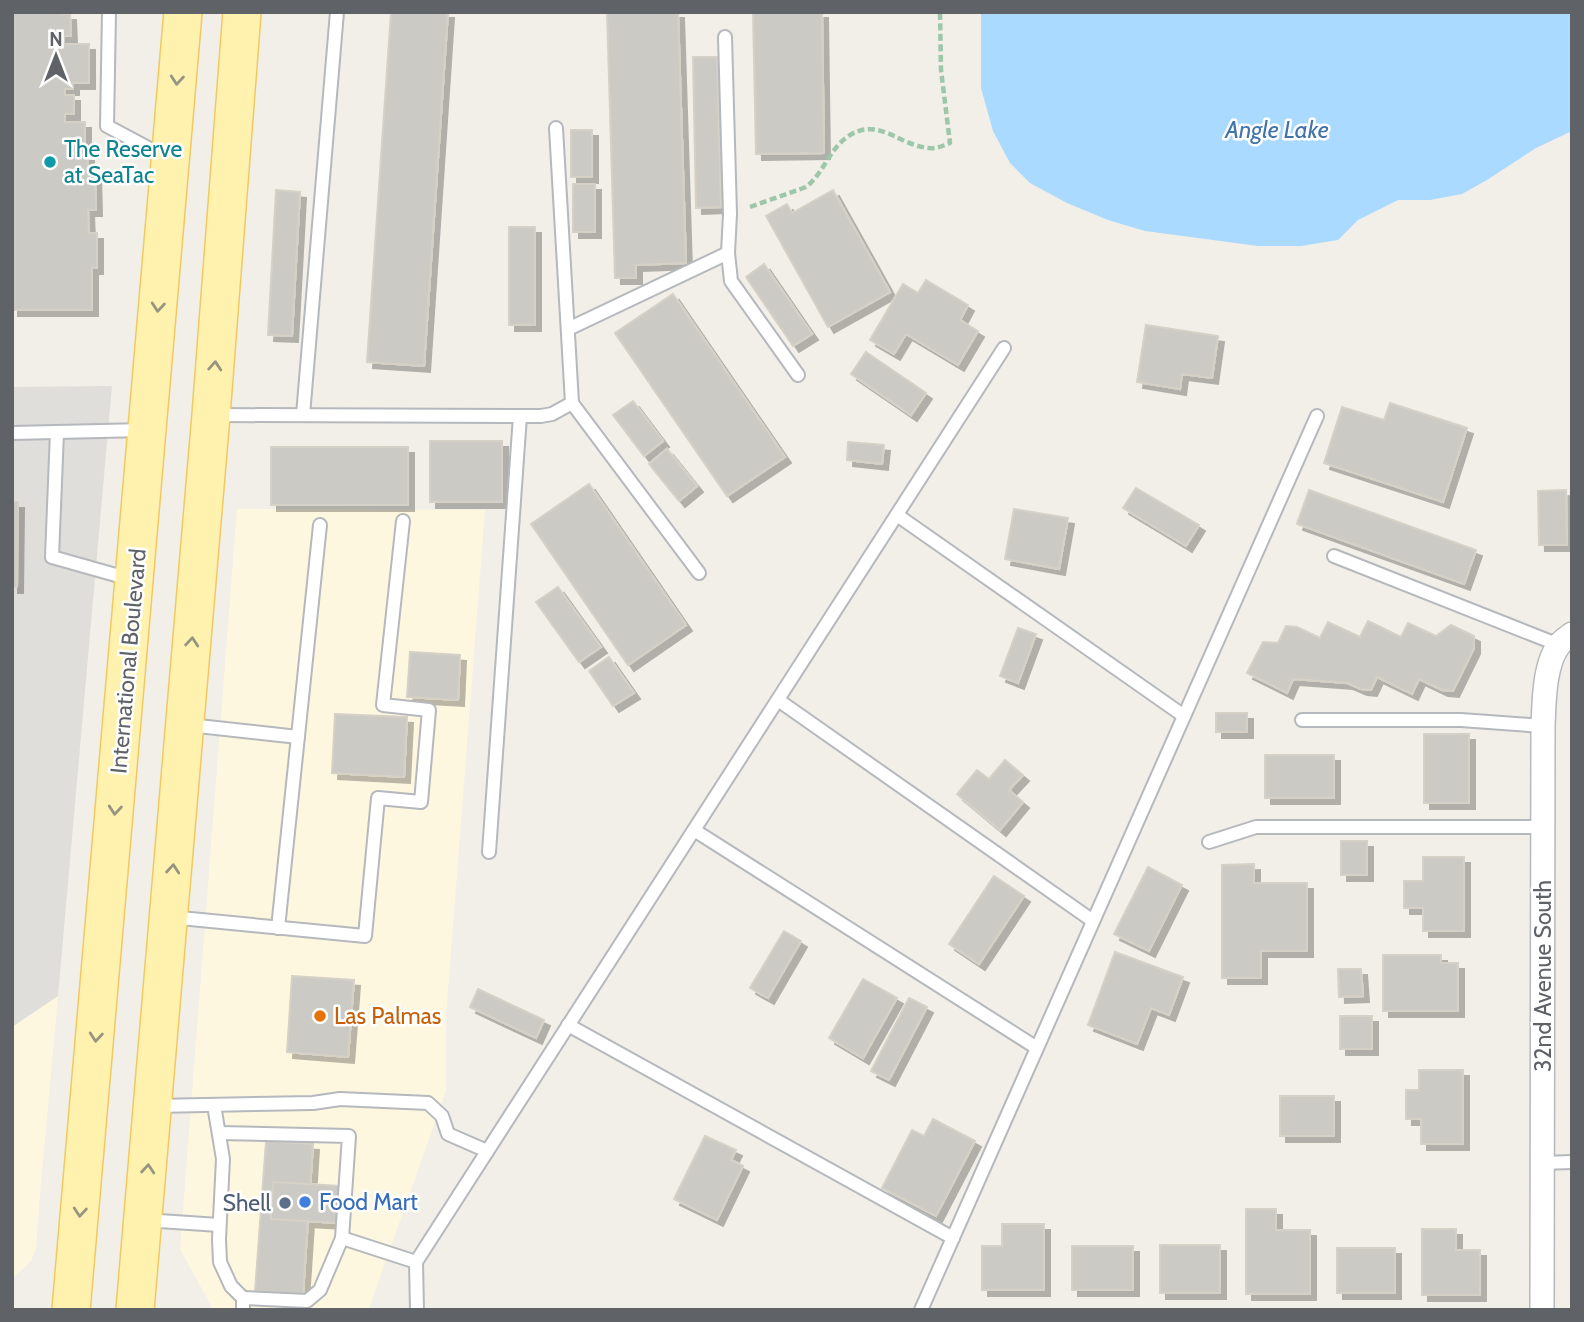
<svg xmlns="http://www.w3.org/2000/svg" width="1584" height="1322" viewBox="0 0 1584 1322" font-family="Cabin,sans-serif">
<defs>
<filter id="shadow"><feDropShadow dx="6" dy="6" stdDeviation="0" flood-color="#0004"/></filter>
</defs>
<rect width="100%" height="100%" fill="#f1efe8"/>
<g fill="#fef7e0">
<path d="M237 509 485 510 446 1016V1091L369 1308 213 1309 180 1249Z"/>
<path d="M58 996 40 1194 36 1248 31 1261 12 1279V1027Z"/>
</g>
<path fill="#e0deda" d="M112 386 58 996 12 1027V387Z"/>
<path fill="#aadaff" d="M981 12H1572V131L1536 148 1487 180 1462 194 1430 200H1398L1358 220 1338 240 1301 246H1258L1145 231 1108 220 1067 203 1030 183 1010 163 993 131 981 88Z"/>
<g fill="#cccac5" stroke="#d6d1c6" stroke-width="2" filter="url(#shadow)">
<path d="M12 12H63V14H70L71 36H64V44H89V83H73V89H65V95H74V114H65V122H85V146H79V155H88V169H95L96 210H88L89 233H97V268H92V310H12Z"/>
<path d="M391 12H448L424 366 367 362Z"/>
<path d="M607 12H678L686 263 636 265V278H615Z"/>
<path d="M753 12H822L824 153 756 154Z"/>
<path d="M693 57H717L721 207 696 208Z"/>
<rect x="571" y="130" width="21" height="47"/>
<rect x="573" y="184" width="22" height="48"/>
<path d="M276 190 300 192 292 336 268 335Z"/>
<path d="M833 190 890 292 828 327 766 216 787 204 792 213Z"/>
<rect x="509" y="227" width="26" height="98"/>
<path d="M764 264 812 334 793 346 746 277Z"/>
<path d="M926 280 968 305 960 320 978 331 958 365 906 334 894 354 870 340 903 284 918 293Z"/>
<path d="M673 294 785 457 727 496 615 333Z"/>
<path d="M1146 325 1218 336 1212 378 1182 374 1180 389 1137 382Z"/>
<path d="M866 352 926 393 911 415 851 374Z"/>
<path d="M633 401 663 441 644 456 613 415Z"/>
<path d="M1390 403 1467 428 1443 502 1324 463 1342 407 1384 420Z"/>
<rect x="430" y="441" width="72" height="61"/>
<path d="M848 442 884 445 882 464 847 460Z"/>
<rect x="271" y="447" width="137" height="58"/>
<path d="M667 449 697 486 679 501 649 464Z"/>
<path d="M589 484 686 625 628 665 531 524Z"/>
<path d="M1136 488 1199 525 1186 546 1123 508Z"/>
<path d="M1309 490 1476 550 1464 584 1297 524Z"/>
<path d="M1566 490 1567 545H1539L1538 491Z"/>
<path d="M12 502H18L17 587H12Z"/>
<path d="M1014 509 1068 518 1059 569 1005 559Z"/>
<path d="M558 587 601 647 579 662 536 602Z"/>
<path d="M1368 621 1401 637 1408 623 1436 636 1451 625 1474 636V648L1453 691 1442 690 1419 679 1412 694 1377 677 1371 690 1361 689 1347 683 1293 679 1287 693 1247 673 1263 642 1278 643 1286 626 1297 627 1320 638 1328 622 1360 637Z"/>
<path d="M1018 628 1036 634 1018 683 1000 676Z"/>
<path d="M410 652 460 655 458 700 407 697Z"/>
<path d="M609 657 634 693 613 706 589 671Z"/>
<rect x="1216" y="713" width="31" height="19"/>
<path d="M335 714 407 717 404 777 332 773Z"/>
<rect x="1424" y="734" width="45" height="69"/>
<rect x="1265" y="755" width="69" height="43"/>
<path d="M1005 760 1023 775 1009 790 1023 802 1000 830 957 794 977 770 989 779Z"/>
<rect x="1341" y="841" width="26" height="34"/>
<path d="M1423 857H1464V931H1423V908H1404V881H1423Z"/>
<path d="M1254 864V883H1307V951H1261V978H1222V865Z"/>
<path d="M1148 867 1182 885 1149 951 1114 934Z"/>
<path d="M994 876 1024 896 979 964 949 944Z"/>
<path d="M784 931 801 941 768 998 750 988Z"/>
<path d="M1115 952 1183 977 1169 1015 1151 1008 1137 1044 1088 1025Z"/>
<path d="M1383 955H1441V963H1458V1011H1383Z"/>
<path d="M1338 969H1361L1363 996 1339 997Z"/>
<path d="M292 976 354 980 348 1057 287 1052Z"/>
<path d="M863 979 897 998 863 1058 829 1038Z"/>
<path d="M478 989 544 1020 536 1038 470 1007Z"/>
<path d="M909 998 927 1007 889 1080 871 1071Z"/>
<rect x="1340" y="1016" width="32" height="33"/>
<path d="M1419 1070H1463V1144H1421V1119H1406V1090H1419Z"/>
<rect x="1280" y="1096" width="54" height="40"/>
<path d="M933 1119 975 1141 936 1216 882 1188 912 1130 924 1136Z"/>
<path d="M705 1136 736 1150 731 1160 743 1166 717 1220 674 1199Z"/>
<path d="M266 1141 313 1144 303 1294 255 1291Z"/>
<path d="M273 1182 340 1186 337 1223 271 1219Z"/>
<path d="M1246 1209H1276V1230H1310V1294H1246Z"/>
<path d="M1002 1224H1044V1290H982V1246H1002Z"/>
<path d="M1422 1229H1456V1250H1480V1295H1422Z"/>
<rect x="1160" y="1245" width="60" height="48"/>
<rect x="1072" y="1246" width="61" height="44"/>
<rect x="1337" y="1248" width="58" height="45"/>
</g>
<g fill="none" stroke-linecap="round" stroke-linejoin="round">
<defs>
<g id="service">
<path d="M109 12 107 126 167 158"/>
<path d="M725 37 730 214 728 253 731 281 798 375"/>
<path d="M556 128 572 403"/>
<path d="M568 329 728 253"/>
<path d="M215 415 541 416 552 414 572 403 699 573"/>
<path d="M303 415 337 12"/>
<path d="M57 432 52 557 130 579"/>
<path d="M12 433 145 430"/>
<path d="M897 515 1184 716"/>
<path d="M1334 556 1559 645"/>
<path d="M778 700 1093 921"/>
<path d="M1302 720H1461L1543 726"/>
<path d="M189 725 298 737"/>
<path d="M694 830 1037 1048"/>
<path d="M1209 842 1256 827H1543"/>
<path d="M489 852 520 416"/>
<path d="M170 917 365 936 378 798 421 802 429 710 383 705 403 521"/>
<path d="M278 928 320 525"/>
<path d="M568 1025 953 1238"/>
<path d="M214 1105 223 1159 219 1239 220 1262 231 1286 243 1298V1310"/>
<path d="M154 1106 313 1103 340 1099 428 1103 442 1116 448 1134 487 1151"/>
<path d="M219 1133 349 1136 342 1238 320 1290 307 1301 243 1298"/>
<path d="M1542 1163 1572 1162"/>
<path d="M144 1220 219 1225"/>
<path d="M342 1238 416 1262"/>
<path d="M417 1310 416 1262 1004 348"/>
<path d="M921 1310 1317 416"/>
</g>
<path id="minor" d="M1542 1310 1543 726C1544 703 1544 664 1559 645 1562 641 1568 637 1572 634"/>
<g id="primary">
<path d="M71 1310 183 12"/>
<path d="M135 1310 211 415 242 12"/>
</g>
</defs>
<use href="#service" stroke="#b5b8bc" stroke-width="16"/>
<use href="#minor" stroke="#b5b8bc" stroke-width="26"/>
<use href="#primary" stroke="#f2c960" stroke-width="40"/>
<path stroke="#9cc7a9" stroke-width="4.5" stroke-dasharray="7 3.5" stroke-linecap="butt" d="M750 207 806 187C823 174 829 150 847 137 878 115 899 146 929 148 936 149 943 146 950 143L941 70 940 12"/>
<use href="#service" stroke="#fff" stroke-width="12"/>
<use href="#minor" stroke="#fff" stroke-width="23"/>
<use href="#primary" stroke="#fff2af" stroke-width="37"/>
</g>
<defs><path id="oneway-chevron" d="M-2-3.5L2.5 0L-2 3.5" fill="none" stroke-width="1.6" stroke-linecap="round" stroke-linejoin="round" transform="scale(1.75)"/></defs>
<g stroke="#979581">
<use href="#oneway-chevron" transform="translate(177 80) rotate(95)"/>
<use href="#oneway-chevron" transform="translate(158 307) rotate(95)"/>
<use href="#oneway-chevron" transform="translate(215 366) rotate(-86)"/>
<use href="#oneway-chevron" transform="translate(192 642) rotate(-85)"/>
<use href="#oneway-chevron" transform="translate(115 810) rotate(95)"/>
<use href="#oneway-chevron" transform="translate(173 869) rotate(-85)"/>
<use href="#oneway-chevron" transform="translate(96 1037) rotate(95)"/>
<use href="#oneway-chevron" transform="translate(148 1169) rotate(-85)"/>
<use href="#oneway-chevron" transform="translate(80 1212) rotate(95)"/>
</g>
<circle fill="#0f9aa8" stroke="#fff" stroke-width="2.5" cx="50" cy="162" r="7"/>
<circle fill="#e8710a" stroke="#fff" stroke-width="2.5" cx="320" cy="1016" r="7"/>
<circle fill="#3f7fe0" stroke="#fff" stroke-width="2.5" cx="305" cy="1202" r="7"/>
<circle fill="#5c6f8a" stroke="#fff" stroke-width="2.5" cx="285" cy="1203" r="7"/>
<g text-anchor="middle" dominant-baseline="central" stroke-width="5" stroke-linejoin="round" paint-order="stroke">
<g font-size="23" fill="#0d838f" stroke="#fff" text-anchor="start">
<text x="64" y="149">The Reserve<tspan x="64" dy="26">at SeaTac</tspan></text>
</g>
<g font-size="23" fill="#5f6368" stroke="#fff">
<text transform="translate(128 661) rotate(-85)">International Boulevard</text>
<text transform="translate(1543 976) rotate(-90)">32nd Avenue South</text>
</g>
<g font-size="23" fill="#c56008" stroke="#fff" text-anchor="start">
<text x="334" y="1016">Las Palmas</text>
</g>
<g font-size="23" fill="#366cbe" stroke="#fff" text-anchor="start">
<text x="319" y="1202">Food Mart</text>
</g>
<g font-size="23" fill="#4e5e75" stroke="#fff" text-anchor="end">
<text x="271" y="1203">Shell</text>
</g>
<g font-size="24" font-style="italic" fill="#4174aa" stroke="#fff">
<text x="1277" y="129">Angle Lake</text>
</g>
</g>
<rect width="1584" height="1322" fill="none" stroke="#5f6368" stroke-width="28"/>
<g transform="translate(56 56)" stroke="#ffffff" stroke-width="5" paint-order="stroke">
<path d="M0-5L12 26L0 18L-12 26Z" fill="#5f6368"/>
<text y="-10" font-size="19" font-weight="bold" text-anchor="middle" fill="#5f6368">N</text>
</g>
</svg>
